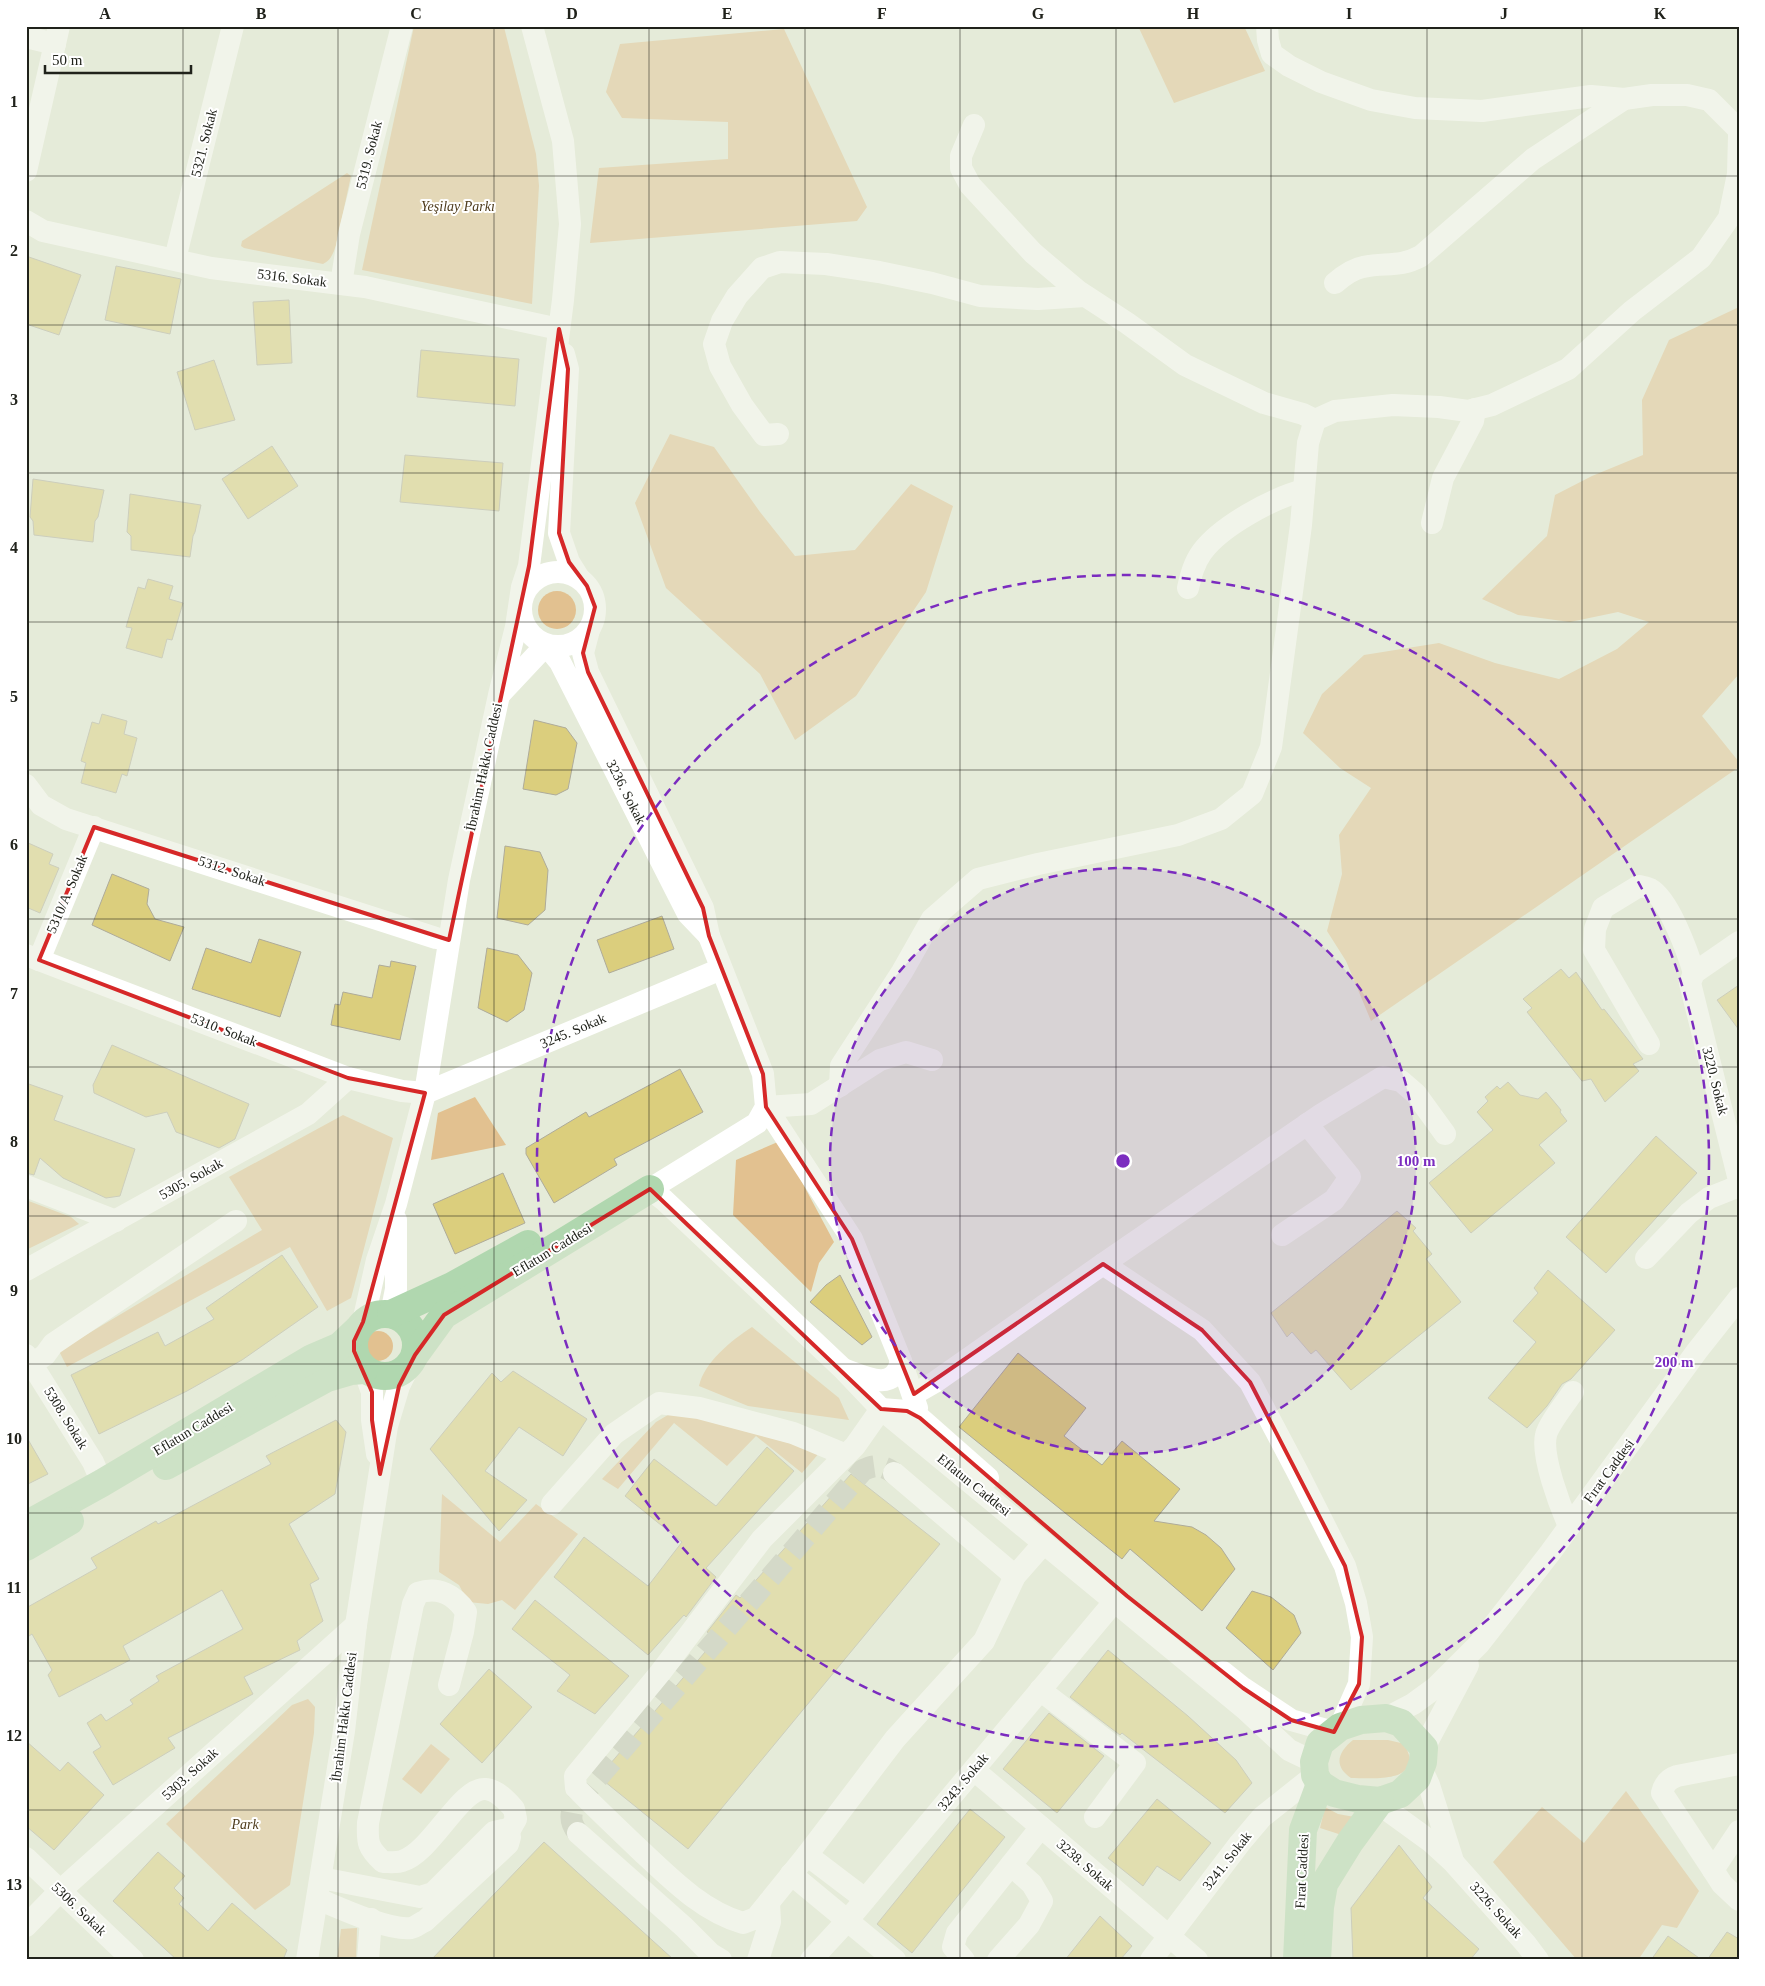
<svg xmlns="http://www.w3.org/2000/svg" width="1765" height="1986" viewBox="0 0 1765 1986" font-family="Georgia,serif">
<rect width="100%" height="100%" fill="#e5ebd9"/>
<g fill="#e2c190">
<path d="M414 26 504 27 536 154 539 186 532 304 362 270Z"/>
<path d="M1138 26H1244L1265 71 1174 103Z"/>
<path d="M784 29 867 207 857 221 590 243 599 168 728 159V122L622 118 606 92 620 44Z"/>
<path d="M347 173 351 176 336 245C333 254 331 260 323 264L244 248 241 246 242 241Z"/>
<path d="M1739 307V674L1702 716 1739 762V767L1371 1021 1346 961 1327 931 1342 874 1339 835 1371 788 1340 768 1303 733 1322 694 1364 655 1439 643 1495 663 1559 679 1617 649 1649 622 1618 612 1570 622 1518 615 1482 599 1547 536 1555 495 1592 476 1643 455 1642 400 1669 340Z"/>
<path d="M670 434 714 447 760 512 795 556 855 550 911 484 953 506 926 592 856 696 795 740 760 674 666 588 635 503Z"/>
<circle cx="557" cy="610" r="19"/>
<path d="M475 1097 506 1145 431 1160 438 1113Z"/>
<path d="M343 1115 393 1138 351 1298 327 1311 290 1247 67 1367 59 1351 262 1230 229 1177Z"/>
<path d="M780 1141 834 1242 819 1263 811 1292 733 1215 736 1160Z"/>
<path d="M26 1200 71 1217 79 1224 26 1250Z"/>
<path d="M752 1327 839 1398 849 1420 748 1406 699 1386C704 1362 732 1340 752 1327Z"/>
<circle cx="378" cy="1346" r="15"/>
<path d="M673 1412H682L820 1452 802 1473 756 1436 727 1466 674 1423 618 1489 602 1479 656 1422Z"/>
<path d="M442 1494 500 1542 536 1504 578 1534 515 1610 502 1600 488 1604 468 1602 459 1585 439 1572Z"/>
<path d="M308 1699 315 1707 314 1733 290 1885 255 1910 166 1824 292 1705Z"/>
<path d="M1353 1740H1388L1405 1744 1410 1758C1409 1761 1408 1766 1406 1769 1398 1781 1364 1778 1351 1778 1333 1766 1338 1752 1353 1740Z"/>
<path d="M431 1744 450 1759 421 1794 402 1779Z"/>
<path d="M1626 1791 1699 1891 1677 1928 1662 1925 1638 1960H1577L1493 1862 1542 1807 1584 1843Z"/>
<path d="M1325 1807 1338 1814 1360 1818 1348 1837 1320 1828Z"/>
<path d="M357 1928 356 1960H337L341 1929Z"/>
</g>
<g fill="#dbce7d" stroke="#aeab9a">
<path d="M26 256 81 275 59 335 26 324Z"/>
<path d="M116 266 181 279 170 334 105 320Z"/>
<path d="M289 300 292 363 257 365 253 302Z"/>
<path d="M421 350 519 359 515 406 417 397Z"/>
<path d="M214 360 235 420 195 430 177 372Z"/>
<path d="M272 446 298 486 248 519 222 479Z"/>
<path d="M405 455 503 463 499 511 400 502Z"/>
<path d="M33 479 104 490 98 517 95 521 93 542 34 535 33 521 30 517Z"/>
<path d="M130 494 201 505 195 532 193 536 190 557 131 550V536L127 532Z"/>
<path d="M148 579 173 586 169 599 183 603 172 640 167 639 162 658 126 648 132 628 126 627 138 587 145 589Z"/>
<path d="M102 714 127 721 124 734 137 738 127 776 122 774 116 793 81 783 86 763 81 761 92 722 99 724Z"/>
<path d="M534 720 566 728 577 743 568 789 556 795 523 789Z"/>
<path d="M26 842 53 854 49 864 59 868 40 913 26 907Z"/>
<path d="M505 846 540 852 548 870 545 910 528 925 497 918Z"/>
<path d="M112 874 149 889 147 904 155 919 184 927 170 961 92 925Z"/>
<path d="M662 916 674 949 609 973 597 940Z"/>
<path d="M259 939 301 952 280 1017 192 989 206 948 251 963Z"/>
<path d="M487 948 518 955 532 973 524 1010 507 1022 478 1008Z"/>
<path d="M391 961 416 966 400 1040 331 1025 335 1004 340 1005 343 992 372 998 379 965 390 967Z"/>
<path d="M1561 969 1569 978 1576 972 1602 1010 1604 1009 1643 1059 1633 1064 1639 1071 1605 1102 1591 1079 1582 1081 1527 1012 1532 1008 1523 999Z"/>
<path d="M1739 985V1030L1717 1000Z"/>
<path d="M112 1045 249 1104 235 1139 219 1148 176 1132 167 1112 146 1117 94 1093 93 1085Z"/>
<path d="M680 1069 703 1112 614 1159 617 1165 554 1203 526 1154V1148L586 1112 589 1117Z"/>
<path d="M1508 1082 1520 1095 1538 1099 1546 1092 1561 1110 1560 1112 1567 1121 1539 1145 1555 1163 1471 1233 1429 1183 1493 1130 1477 1112 1488 1101 1485 1097 1497 1086 1500 1089Z"/>
<path d="M26 1083 63 1096 54 1120 135 1149 120 1196 106 1198 63 1178 40 1158 34 1175 26 1173Z"/>
<path d="M1656 1136 1697 1173 1606 1273 1566 1237Z"/>
<path d="M503 1173 525 1223 455 1254 433 1204Z"/>
<path d="M1397 1211 1416 1228 1413 1231 1432 1254 1426 1259 1461 1302 1351 1390 1316 1350 1311 1354 1292 1332 1287 1337 1271 1313Z"/>
<path d="M282 1255 318 1307 242 1360 187 1391 99 1434 71 1375 158 1332 165 1346 214 1319 206 1308Z"/>
<path d="M1548 1270 1615 1330 1571 1379 1562 1384 1547 1406 1527 1428 1488 1398 1536 1342 1513 1321 1538 1293 1534 1288Z"/>
<path d="M840 1275 872 1337 862 1345 810 1302 826 1285Z"/>
<path d="M1018 1353 1086 1408 1064 1436 1102 1465 1122 1441 1180 1489 1154 1521 1192 1527 1206 1535 1221 1548 1235 1569 1202 1611 1130 1549 1122 1559 959 1427Z"/>
<path d="M513 1371 587 1419 563 1456 519 1427 485 1471 527 1500 499 1531 430 1449 492 1373 501 1382Z"/>
<path d="M336 1420 346 1432 335 1494 289 1524 319 1579 310 1584 323 1621 297 1641 300 1650 244 1677 253 1694 168 1738 175 1748 113 1785 93 1752 101 1747 87 1723 101 1714 106 1721 133 1704 130 1700 159 1681 156 1676 243 1629 222 1590 123 1646 130 1660 59 1697 48 1675 52 1670 32 1634 26 1638V1608L97 1568 91 1558 156 1521 158 1524 271 1464 266 1456Z"/>
<path d="M26 1436 48 1474 26 1485Z"/>
<path d="M767 1447 794 1471 706 1568 716 1577 686 1617 684 1615 648 1655 554 1577 584 1537 648 1586 682 1542 625 1496 654 1459 716 1506Z"/>
<path d="M851 1474 940 1544 688 1849 599 1777 716 1639 707 1632 736 1595 740 1598Z"/>
<path d="M1252 1591 1271 1597 1294 1615 1301 1633 1273 1670 1226 1628Z"/>
<path d="M535 1600 629 1676 595 1714 557 1691 570 1675 512 1629Z"/>
<path d="M1108 1650 1188 1716 1236 1760 1252 1783 1225 1813 1122 1733 1120 1735 1070 1697Z"/>
<path d="M489 1669 532 1707 482 1763 440 1724Z"/>
<path d="M1049 1713 1104 1756 1057 1813 1003 1769Z"/>
<path d="M26 1741 60 1771 68 1762 104 1795 54 1850 26 1826Z"/>
<path d="M1157 1799 1211 1843 1180 1881 1157 1866 1143 1886 1108 1858Z"/>
<path d="M970 1809 1005 1837 912 1953 877 1924Z"/>
<path d="M544 1842 674 1960H431Z"/>
<path d="M1399 1845 1432 1887 1423 1898 1479 1949 1470 1960H1353L1351 1908Z"/>
<path d="M158 1852 185 1876 174 1888 184 1898 179 1904 208 1931 232 1903 287 1950 283 1960H177L113 1901Z"/>
<path d="M1100 1916 1132 1946 1120 1960H1065Z"/>
<path d="M1727 1932 1739 1939V1960H1707Z"/>
<path d="M1668 1936 1702 1960H1651Z"/>
</g>
<g fill="none" stroke-linecap="round" stroke-linejoin="round">
<path stroke="#bec3b3" stroke-width="22" stroke-dasharray="22 11" stroke-linecap="butt" d="M578 1833C570 1823 570 1817 574 1805L863 1470C876 1464 882 1465 894 1473"/>
<g stroke="#fff" stroke-width="22">
<path d="M1267 26 1268 40 1272 54 1289 66 1321 82 1371 100 1415 108 1482 111 1591 96 1624 99"/>
<path d="M26 37 55 44"/>
<path d="M974 125 961 156V168L970 185 1033 253 1078 291 1127 323 1185 365 1264 403 1303 414 1315 420"/>
<path d="M26 171 59 26"/>
<path d="M26 221 43 231 211 268 365 287 559 329"/>
<path d="M175 259 233 26"/>
<path d="M1335 283C1343 276 1352 269 1363 267 1385 262 1399 268 1421 256L1533 159 1624 99 1652 95H1687L1709 100 1739 130"/>
<path d="M341 284 349 234 402 26"/>
<path d="M564 354 568 369 559 533 569 562 579 578"/>
<path d="M778 434 764 435 742 405 720 366 714 344 722 321 737 296 762 268 780 262 826 264 879 272 932 283 980 296 1038 299 1085 296"/>
<path d="M1432 523 1443 478 1473 421 1475 409"/>
<circle cx="558" cy="609" r="37"/>
<path d="M1188 588C1191 575 1194 563 1202 552 1221 526 1273 498 1304 490"/>
<path d="M500 694 546 645 560 662 688 914 709 936 703 908 588 672 583 653 589 630"/>
<path d="M26 785 41 805 66 819 436 938 449 940"/>
<path d="M709 936 763 1074 766 1107 757 1123 650 1189 664 1200 842 1368 881 1409 1245 1709 1289 1750 1314 1762"/>
<path d="M1739 942 1694 973 1690 983 1739 1180"/>
<path d="M26 955 348 1078 402 1091 425 1093 721 969"/>
<path d="M39 960 94 827"/>
<path d="M1649 1044 1594 950 1595 929 1603 908 1639 886C1643 887 1647 887 1650 889 1669 899 1688 953 1694 973"/>
<path d="M840 1086 841 1066 902 972 932 919 978 879 1038 864 1178 835 1221 819 1252 794 1271 747 1301 525 1308 443 1315 420 1335 411 1393 405 1439 407 1468 411 1492 405 1568 369 1632 311 1701 258 1729 218 1738 174 1739 136"/>
<path d="M766 1107 852 1239 901 1361 917 1408"/>
<path d="M766 1107 811 1104 880 1060 906 1052 932 1060"/>
<path d="M26 1186 116 1221"/>
<path d="M1282 1235 1334 1200 1350 1177 1307 1124"/>
<path d="M1646 1258 1689 1213 1709 1198 1739 1186"/>
<path d="M1103 1264 1202 1330 1250 1382 1297 1471 1345 1566 1356 1603 1362 1637 1359 1684 1340 1727"/>
<path d="M26 1270 308 1114 348 1078"/>
<path d="M391 1314 396 1289V1220"/>
<path d="M363 1322 377 1260 396 1204 425 1093 459 880 499 695 516 627 522 587 529 566 563 300 570 224 563 141 532 26"/>
<path d="M26 1355 93 1462 102 1483"/>
<path d="M32 1364 45 1355 53 1344 236 1221"/>
<path d="M364 1370 372 1392V1420L377 1454"/>
<path d="M846 1370C867 1378 894 1392 901 1361"/>
<path d="M914 1394 935 1382 1103 1264 1319 1116 1383 1077 1401 1081 1416 1094 1445 1134"/>
<path d="M881 1409 855 1446 762 1539 660 1673 575 1776 576 1788C597 1809 619 1830 640 1850 671 1879 702 1911 743 1923L756 1918 807 1855 895 1739 984 1641 1015 1576 1044 1543"/>
<path d="M881 1409 907 1411 920 1418 988 1478"/>
<path d="M894 1473 1015 1576"/>
<path d="M552 1504 614 1434 659 1403 699 1408 793 1433 846 1455"/>
<path d="M1569 1526C1560 1506 1541 1456 1546 1435 1548 1425 1566 1402 1573 1392"/>
<path d="M1223 1672 1243 1688 1291 1720 1334 1732"/>
<path d="M449 1685 463 1632 466 1612C455 1595 438 1586 418 1593L413 1604 368 1823C367 1843 368 1848 383 1862 389 1862 397 1863 402 1861 432 1852 461 1786 486 1789 497 1790 507 1801 514 1809L516 1819 508 1833"/>
<path d="M1040 1690 1135 1763 1095 1817"/>
<path d="M1386 1718 1413 1704 1435 1688 1479 1644 1550 1553 1697 1351 1739 1298"/>
<path d="M1424 1748 1468 1665"/>
<path d="M1421 1768 1429 1785 1453 1861"/>
<path d="M974 1770 1197 1960"/>
<path d="M1385 1799 1390 1812 1430 1841 1453 1862 1526 1944 1538 1960"/>
<path d="M1739 1831 1713 1870 1722 1884 1739 1900"/>
<path d="M578 1833 684 1927 711 1954 721 1960"/>
<path d="M807 1855 865 1899"/>
<path d="M26 1858 133 1960"/>
<path d="M1713 1870 1662 1793C1664 1784 1668 1779 1677 1776L1739 1764"/>
<path d="M791 1874 895 1960"/>
<path d="M318 1899C340 1908 389 1931 411 1928 416 1927 420 1923 425 1921L508 1844 510 1837 508 1833 503 1830 494 1832 433 1893 420 1897 321 1878"/>
<path d="M26 1926 60 1891 356 1625"/>
<path d="M307 1960 344 1731 356 1625 387 1426 399 1386 410 1364"/>
<path d="M368 1960 371 1919"/>
<path d="M758 1960 770 1922 769 1902"/>
<path d="M811 1960 847 1921 1114 1602"/>
<path d="M964 1960 953 1947 957 1933 1041 1827"/>
<path d="M998 1960 1029 1925 1042 1901 1032 1884 1011 1865"/>
<path d="M1151 1960 1240 1843 1262 1817 1315 1775"/>
</g>
<g stroke="#b0d7af" stroke-width="28">
<circle cx="385" cy="1345" r="31"/>
<path d="M391 1314 452 1286 528 1244"/>
<path d="M415 1355 444 1315 650 1189"/>
<path d="M166 1466 327 1378 351 1371 364 1370"/>
<path d="M26 1525 102 1483 312 1358 340 1346 357 1330"/>
<path d="M26 1547 70 1521"/>
<path d="M1386 1718 1401 1723 1424 1748 1423 1762 1417 1778 1400 1794 1380 1801 1358 1799 1334 1793 1320 1784 1315 1775 1314 1762 1320 1743 1340 1727 1361 1720Z"/>
<path d="M1297 1960 1303 1830 1320 1784"/>
<path d="M1317 1960 1320 1907 1324 1884 1350 1842 1380 1801"/>
</g>
</g>
<path d="M0 0H1765V1986H0ZM559 329 568 369 559 533 569 562 587 586 595 607 583 653 588 672 703 908 709 936 763 1074 766 1107 852 1239 914 1394 1103 1264 1202 1330 1250 1382 1345 1566 1362 1637 1359 1684 1334 1732 1291 1720 1243 1688 1127 1596 920 1418 907 1411 881 1409 650 1189 444 1315 415 1355 399 1386 380 1474 372 1420V1392L354 1351V1341L363 1322 425 1093 348 1078 39 960 94 827 449 940 529 566Z" fill="#e5ebd9" fill-opacity=".55" fill-rule="evenodd"/>
<path fill="none" stroke="#d62828" stroke-width="4" stroke-linejoin="round" d="M559 329 568 369 559 533 569 562 587 586 595 607 583 653 588 672 703 908 709 936 763 1074 766 1107 852 1239 914 1394 1103 1264 1202 1330 1250 1382 1345 1566 1362 1637 1359 1684 1334 1732 1291 1720 1243 1688 1127 1596 920 1418 907 1411 881 1409 650 1189 444 1315 415 1355 399 1386 380 1474 372 1420V1392L354 1351V1341L363 1322 425 1093 348 1078 39 960 94 827 449 940 529 566Z"/>
<path fill="none" stroke="#20221b" stroke-width="1" stroke-opacity="0.55" d="M183 26V1960M338 26V1960M494 26V1960M649 26V1960M805 26V1960M960 26V1960M1116 26V1960M1271 26V1960M1427 26V1960M1582 26V1960M26 176H1739M26 325H1739M26 473H1739M26 622H1739M26 770H1739M26 919H1739M26 1067H1739M26 1216H1739M26 1364H1739M26 1513H1739M26 1661H1739M26 1810H1739"/>
<circle cx="1123" cy="1161" r="293" fill="#7b2cbf" fill-opacity=".12"/>
<g fill="none" stroke="#7b2cbf" stroke-width="2.5" stroke-dasharray="9 6">
<circle cx="1123" cy="1161" r="293"/>
<circle cx="1123" cy="1161" r="586"/>
</g>
<g text-anchor="middle" dominant-baseline="central" stroke-width="4" stroke-linejoin="round" paint-order="stroke">
<g font-size="14" fill="#20221b" stroke="#fff">
<text transform="translate(204 143) rotate(-76)">5321. Sokak</text>
<text transform="translate(369 155) rotate(-76)">5319. Sokak</text>
<text transform="translate(292 278) rotate(7)">5316. Sokak</text>
<text transform="translate(484 767) rotate(-78)">İbrahim Hakkı Caddesi</text>
<text transform="translate(626 792) rotate(63)">3236. Sokak</text>
<text transform="translate(232 871) rotate(18)">5312. Sokak</text>
<text transform="translate(67 894) rotate(-67)">5310/A. Sokak</text>
<text transform="translate(224 1030) rotate(21)">5310. Sokak</text>
<text transform="translate(573 1031) rotate(-23)">3245. Sokak</text>
<text transform="translate(1715 1081) rotate(76)">3220. Sokak</text>
<text transform="translate(191 1179) rotate(-29)">5305. Sokak</text>
<text transform="translate(552 1250) rotate(-31)">Eflatun Caddesi</text>
<text transform="translate(66 1418) rotate(58)">5308. Sokak</text>
<text transform="translate(193 1429) rotate(-31)">Eflatun Caddesi</text>
<text transform="translate(1609 1471) rotate(-54)">Fırat Caddesi</text>
<text transform="translate(974 1485) rotate(39)">Eflatun Caddesi</text>
<text transform="translate(344 1717) rotate(-83)">İbrahim Hakkı Caddesi</text>
<text transform="translate(190 1774) rotate(-42)">5303. Sokak</text>
<text transform="translate(963 1782) rotate(-50)">3243. Sokak</text>
<text transform="translate(1227 1861) rotate(-52)">3241. Sokak</text>
<text transform="translate(1085 1865) rotate(41)">3238. Sokak</text>
<text transform="translate(1302 1871) rotate(-87)">Fırat Caddesi</text>
<text transform="translate(79 1909) rotate(44)">5306. Sokak</text>
<text transform="translate(1496 1910) rotate(48)">3226. Sokak</text>
</g>
<g font-size="14" font-style="italic" fill="#4d3a1b" stroke="#fff">
<text x="458" y="206">Yeşilay Parkı</text>
<text x="245" y="1824">Park</text>
</g>
</g>
<circle cx="1123" cy="1161" r="8" fill="#7b2cbf" stroke="#fff" stroke-width="2.5"/>
<g font-size="15" text-anchor="middle" font-weight="bold" fill="#7b2cbf" stroke="#fff" stroke-width="4" stroke-linejoin="round" paint-order="stroke">
<text x="1416" y="1166">100 m</text>
<text x="1674" y="1367">200 m</text>
</g>
<rect width="1765" height="1986" fill="none" stroke="#ffffff" stroke-width="55"/>
<path d="M45 65v8h146v-8" fill="none" stroke="#20221b" stroke-width="2.5"/>
<text x="52" y="65" font-size="15" fill="#20221b" stroke="#ffffff" stroke-width="4" paint-order="stroke">50 m</text>
<rect x="28" y="28" width="1710" height="1930" fill="none" stroke="#20221b" stroke-width="2"/>
<g font-size="16" text-anchor="middle" font-weight="bold" fill="#20221b">
<text x="105" y="19">A</text>
<text x="261" y="19">B</text>
<text x="416" y="19">C</text>
<text x="572" y="19">D</text>
<text x="727" y="19">E</text>
<text x="882" y="19">F</text>
<text x="1038" y="19">G</text>
<text x="1193" y="19">H</text>
<text x="1349" y="19">I</text>
<text x="1504" y="19">J</text>
<text x="1660" y="19">K</text>
<text x="14" y="107">1</text>
<text x="14" y="256">2</text>
<text x="14" y="405">3</text>
<text x="14" y="553">4</text>
<text x="14" y="702">5</text>
<text x="14" y="850">6</text>
<text x="14" y="999">7</text>
<text x="14" y="1147">8</text>
<text x="14" y="1296">9</text>
<text x="14" y="1444">10</text>
<text x="14" y="1593">11</text>
<text x="14" y="1741">12</text>
<text x="14" y="1890">13</text>
</g>
</svg>
